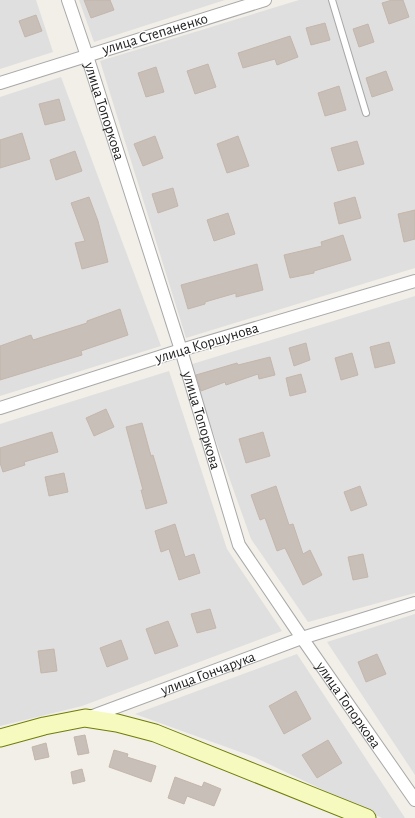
<svg xmlns="http://www.w3.org/2000/svg" width="415" height="818" viewBox="0 0 415 818" font-family="'Alegreya Sans',sans-serif">
<rect width="100%" height="100%" fill="#f2efe9"/>
<g fill="#e0dfdf">
<path d="M0 0H36L53 52 0 69Z"/>
<path d="M79 0H225L94 42Z"/>
<path d="M299 0H415V268L186 338 100 61Z"/>
<path d="M61 77 161 346 0 396V97Z"/>
<path d="M415 296V593L308 622 251 539 189 365Z"/>
<path d="M169 371 227 549 282 631 82 706 0 726V424Z"/>
<path d="M415 614V775L327 642Z"/>
<path d="M297 654 405 818H382L254 757 135 714Z"/>
</g>
<g fill="#c7bfb8" stroke="#c4b6ab">
<path d="M84 0H110L114 10 91 18Z"/>
<path d="M392 0H403L409 17 389 24 382 3Z"/>
<path d="M36 15 42 31 25 37 19 21Z"/>
<path d="M325 23 330 40 311 45 306 28Z"/>
<path d="M368 24 374 42 359 47 353 29Z"/>
<path d="M290 36 298 57 277 65 275 59 243 68 238 53Z"/>
<path d="M208 64 216 87 195 94 187 71Z"/>
<path d="M156 67 164 92 146 97 138 73Z"/>
<path d="M386 71 393 90 372 97 366 78Z"/>
<path d="M339 86 346 110 325 116 318 93Z"/>
<path d="M59 99 65 120 45 125 39 104Z"/>
<path d="M22 133 30 159 0 168V140Z"/>
<path d="M155 136 163 158 143 166 134 144Z"/>
<path d="M238 136 249 166 227 173 217 144Z"/>
<path d="M357 141 364 164 338 171 331 148Z"/>
<path d="M75 151 82 171 56 180 50 160Z"/>
<path d="M173 188 178 206 158 213 152 194Z"/>
<path d="M89 197 98 221 108 262 82 269 75 243 85 241 71 203Z"/>
<path d="M355 197 361 218 339 224 334 203Z"/>
<path d="M415 210V239L404 242 398 214Z"/>
<path d="M228 213 235 234 214 241 207 220Z"/>
<path d="M343 235 351 260 314 271V273L290 278 284 255 322 246 321 242Z"/>
<path d="M257 264 263 290 236 297V293L205 302V304L188 309 181 285Z"/>
<path d="M120 309 128 335 81 351 82 355 0 380V346L31 335 33 340 87 323V321Z"/>
<path d="M389 342 395 363 375 368 370 347Z"/>
<path d="M306 343 310 360 294 366 289 348Z"/>
<path d="M352 353 358 375 341 380 335 358Z"/>
<path d="M270 357 275 375 259 379 258 374 226 385 225 382 201 391 196 375 237 363 238 365Z"/>
<path d="M301 374 306 392 290 396 286 378Z"/>
<path d="M106 409 114 427 94 436 86 418Z"/>
<path d="M142 423 151 456 153 455 167 503 146 509 141 490H143L126 427Z"/>
<path d="M52 432 58 452 24 462 25 465 3 472 0 463V448Z"/>
<path d="M263 432 270 456 246 463 239 439Z"/>
<path d="M64 473 68 492 49 496 45 477Z"/>
<path d="M276 486 289 525 293 524 303 554 310 550 322 575 303 585 285 548 277 551 265 518 260 520 251 495Z"/>
<path d="M360 486 367 505 351 511 344 492Z"/>
<path d="M175 524 185 557 194 554 200 573 179 580 169 549 161 552 155 531Z"/>
<path d="M363 554 368 577 353 580 348 557Z"/>
<path d="M210 609 216 628 197 633 191 614Z"/>
<path d="M168 621 178 646 155 654 146 629Z"/>
<path d="M121 640 128 659 107 667 100 648Z"/>
<path d="M54 649 57 671 41 673 38 651Z"/>
<path d="M377 654 386 674 366 682 358 662Z"/>
<path d="M296 691 311 719 284 734 269 706Z"/>
<path d="M85 735 89 753 78 755 74 737Z"/>
<path d="M328 740 342 763 317 778 302 755Z"/>
<path d="M46 743 49 757 35 760 32 747Z"/>
<path d="M114 750 128 754 127 757 156 766 151 782 109 767Z"/>
<path d="M82 769 85 781 73 784 71 772Z"/>
<path d="M175 777 202 787 204 782 221 789 214 806 187 796 184 804 168 798Z"/>
</g>
<g fill="none" stroke-linecap="round" stroke-linejoin="round">
<defs>
<path id="lane" d="M332 0 366 113"/>
<g id="street">
<path id="s1" d="M68 0 87 56 181 350 239 545 302 638 415 800"/>
<path d="M0 83 265 0"/>
<path d="M0 408 181 350 415 281"/>
<path id="s2" d="M87 718 302 638 415 603"/>
</g>
<path id="secondary" d="M0 738 44 726 85 718 117 723 155 733 367 818"/>
</defs>
<use href="#lane" stroke="#a9a9a9" stroke-width="8"/>
<use href="#street" stroke="#a9a9a9" stroke-width="14"/>
<use href="#secondary" stroke="#707d05" stroke-width="19"/>
<use href="#lane" stroke="#fff" stroke-width="6"/>
<use href="#street" stroke="#fff" stroke-width="12"/>
<use href="#secondary" stroke="#f7fabf" stroke-width="17"/>
</g>
<g text-anchor="middle" dominant-baseline="central" stroke-width="3" stroke-linejoin="round" paint-order="stroke">
<g font-size="15" fill="#222" stroke="#fff">
<text transform="translate(155 34) rotate(-17)">улица Степаненко</text>
<text stroke="none"><textPath href="#s1" startOffset="117">улица Топоркова</textPath></text>
<text transform="translate(207 343) rotate(-17)">улица Коршунова</text>
<text stroke="none"><textPath href="#s1" startOffset="441">улица Топоркова</textPath></text>
<text stroke="none"><textPath href="#s2" startOffset="129">улица Гончарука</textPath></text>
<text stroke="none"><textPath href="#s1" startOffset="765">улица Топоркова</textPath></text>
</g>
</g>
</svg>
